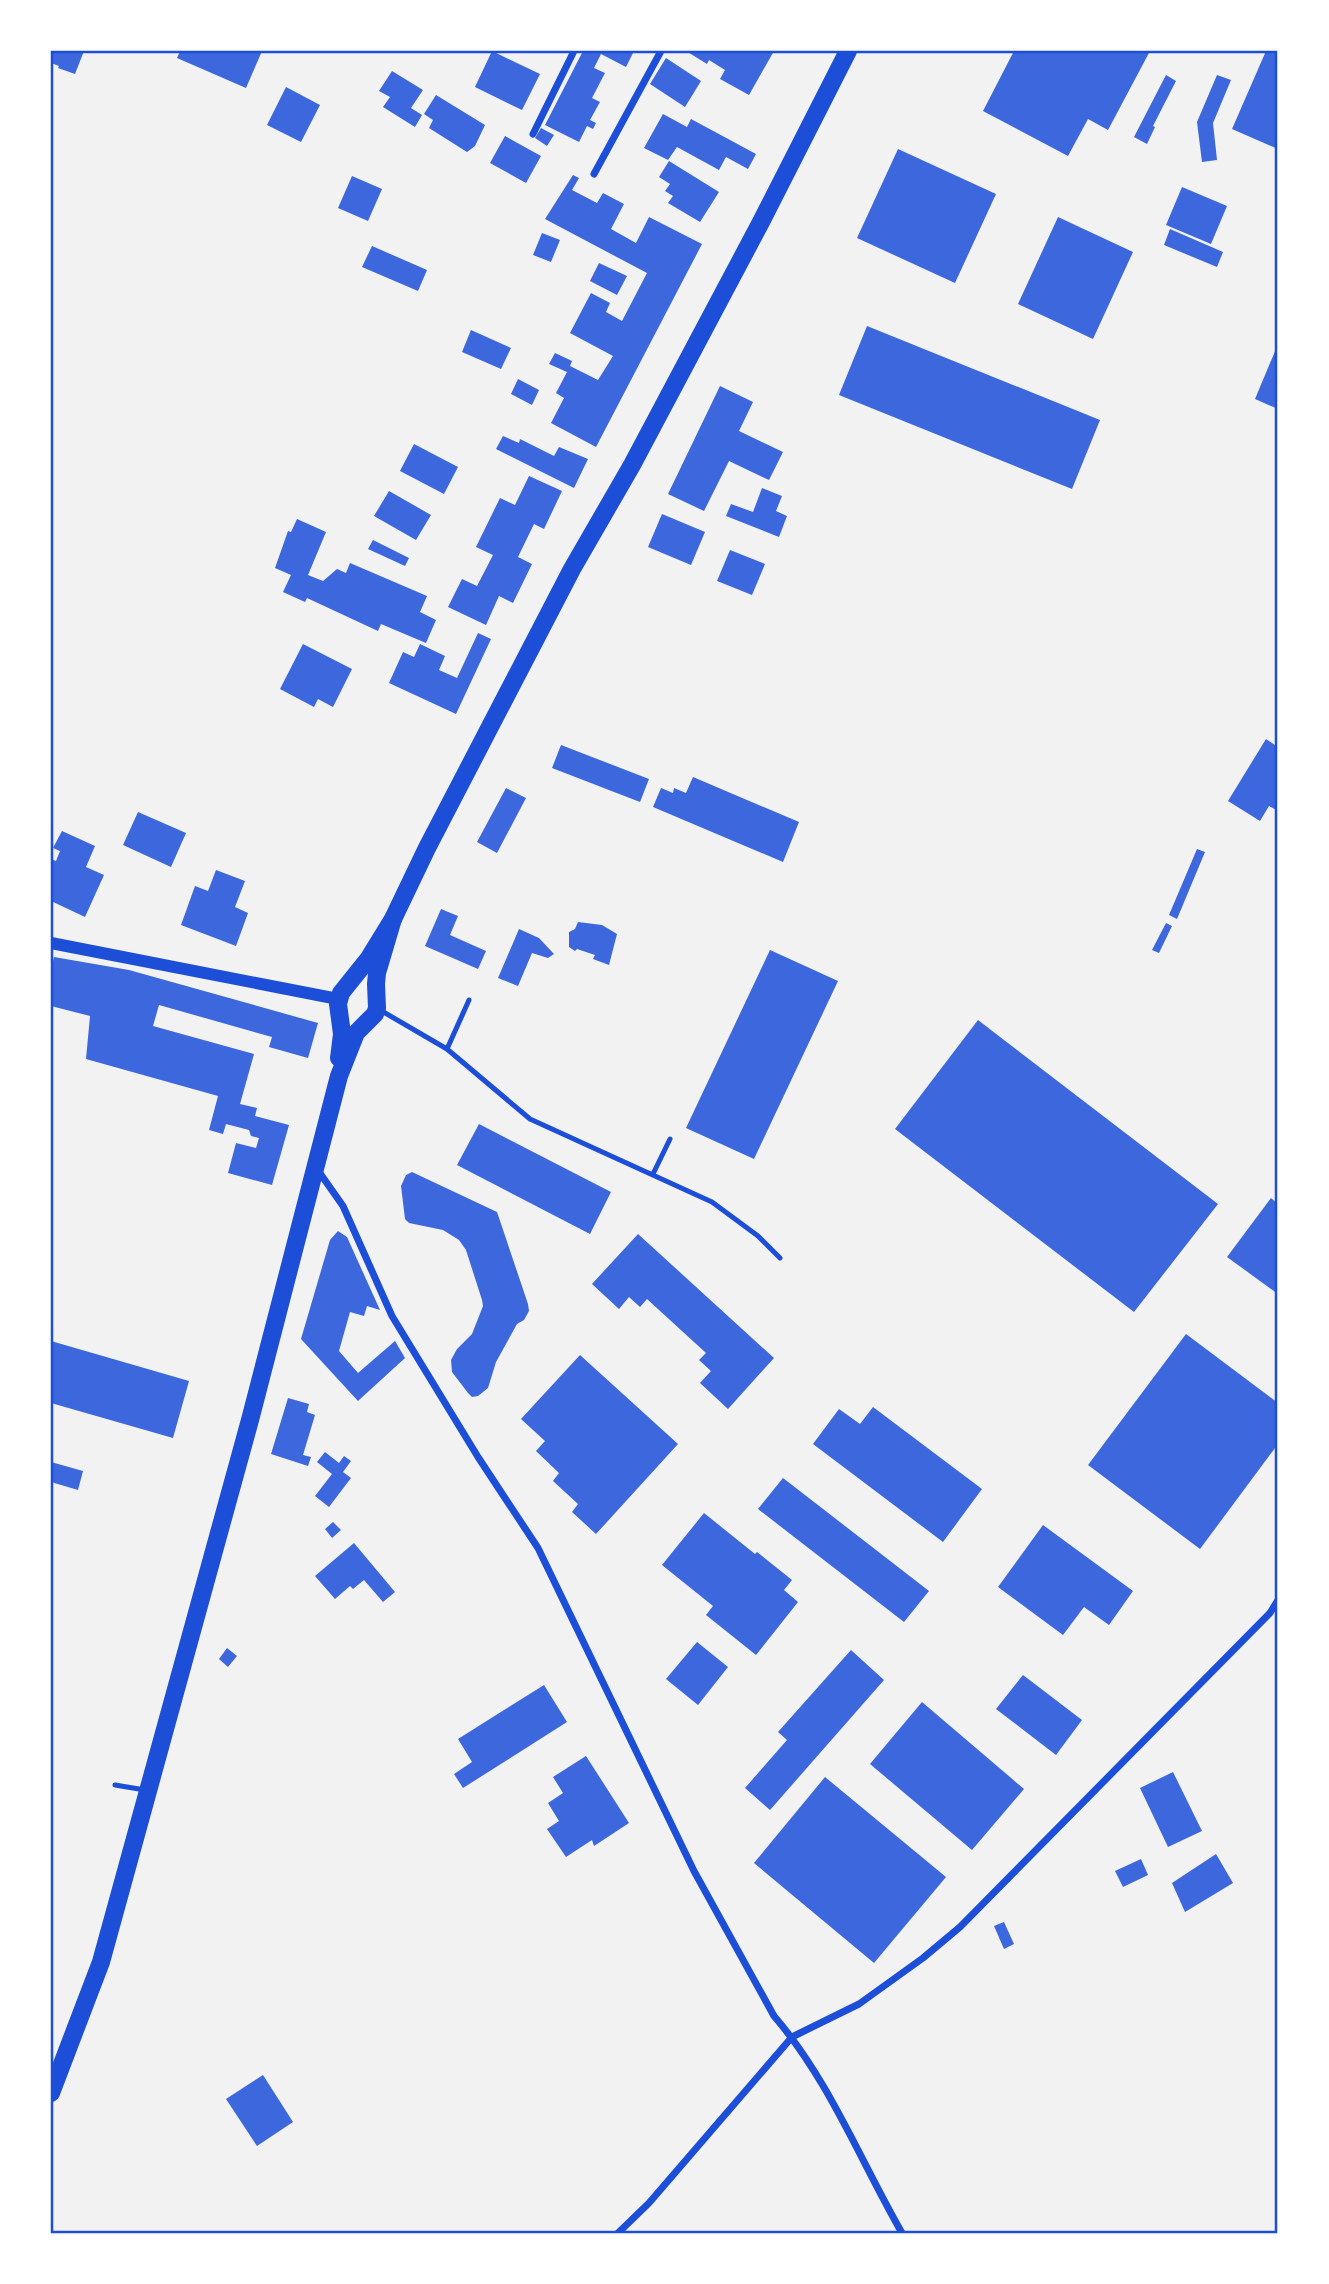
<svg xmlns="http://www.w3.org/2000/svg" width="1329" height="2284" viewBox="0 0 1329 2284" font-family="Figtree,sans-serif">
<rect width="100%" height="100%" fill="#f2f2f2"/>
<g fill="#3d67dc">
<path d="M51 51H84L75 74 58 68 59 66 51 63Z"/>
<path d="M180 51H262L246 88 177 58Z"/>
<path d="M492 51 540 74 522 110 475 87Z"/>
<path d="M583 51H634L626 67 601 54 594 68 605 73 592 98 600 102 590 120 596 123 593 129 587 126 579 142 545 125Z"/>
<path d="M686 51H774L749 95 720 79 725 70 709 60 707 64Z"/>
<path d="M1014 51H1150L1108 130 1088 119 1068 156 983 111Z"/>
<path d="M1266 51H1278V149L1232 129Z"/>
<path d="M666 58 701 81 685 107 650 84Z"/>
<path d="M392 71 423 90 411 108 422 115 415 127 383 107 390 97 379 91Z"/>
<path d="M1166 75 1176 81 1153 126 1155 127 1147 144 1134 137Z"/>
<path d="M1217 75 1231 80 1213 123 1217 160 1202 162 1197 122Z"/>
<path d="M286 87 320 105 301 142 267 125Z"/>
<path d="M436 95 485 125 475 146 467 152 429 128 433 120 424 114Z"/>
<path d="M663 114 687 127 691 119 756 154 748 169 726 157 719 170 677 147 668 160 644 148Z"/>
<path d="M541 128 554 135 547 146 535 138Z"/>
<path d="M505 136 541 156 526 183 490 163Z"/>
<path d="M898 149 996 194 955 283 857 238Z"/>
<path d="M669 161 719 192 700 222 668 203 673 196 665 191 670 184 659 177Z"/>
<path d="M573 175 579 178 572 190 597 203 603 193 624 204 611 229 636 243 649 217 702 244 596 447 551 423 564 398 556 393 567 372 549 364 555 353 572 361 570 366 598 380 613 356 570 333 591 293 610 303 606 312 622 321 647 273 545 219Z"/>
<path d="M352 176 382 189 368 221 338 208Z"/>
<path d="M1182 187 1227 206 1211 244 1166 225Z"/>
<path d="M1058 217 1133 252 1093 339 1018 304Z"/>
<path d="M1170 229 1223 252 1217 267 1164 245Z"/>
<path d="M542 233 560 240 551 262 533 255Z"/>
<path d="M372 246 427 270 418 291 362 267Z"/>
<path d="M599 263 627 276 617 295 590 281Z"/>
<path d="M867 326 1100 420 1072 489 839 395Z"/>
<path d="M471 330 511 348 501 369 462 352Z"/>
<path d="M1278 344V409L1255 399Z"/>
<path d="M518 379 539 390 532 405 511 394Z"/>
<path d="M720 386 753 402 739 431 783 452 769 480 729 461 704 511 668 494Z"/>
<path d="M503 436 519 443 520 439 554 456 559 447 588 459 574 488 496 449Z"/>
<path d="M414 444 458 467 444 494 400 471Z"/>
<path d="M529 476 562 491 544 529 534 524 518 557 532 564 513 603 499 596 486 625 448 607 462 579 477 586 493 555 476 547 500 498 515 505Z"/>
<path d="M762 488 782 496 776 511 787 516 779 537 726 516 731 504 753 512Z"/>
<path d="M389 491 431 515 416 540 374 516Z"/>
<path d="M662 514 705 532 691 565 648 547Z"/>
<path d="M297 519 326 532 308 575 323 581 337 569 346 573 350 563 427 596 420 612 436 620 426 643 381 624 378 631 307 598 305 602 283 592 291 575 275 568 288 531 291 532Z"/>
<path d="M373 540 409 558 405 566 368 549Z"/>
<path d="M730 550 765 564 752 595 717 581Z"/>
<path d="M478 633 491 639 456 714 389 683 403 652 414 657 420 644 445 656 439 670 457 678Z"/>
<path d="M303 644 352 669 333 707 318 699 314 707 280 689Z"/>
<path d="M1266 739 1278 747V811L1269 806 1260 821 1228 801Z"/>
<path d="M561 745 649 779 640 802 552 768Z"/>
<path d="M693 777 799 822 783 862 653 807 661 788 673 793 674 788 686 793Z"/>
<path d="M506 788 526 798 497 853 477 842Z"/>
<path d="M138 812 186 833 171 867 123 845Z"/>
<path d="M62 831 95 846 86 867 104 875 85 917 51 901V859L56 861 60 851 53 848Z"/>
<path d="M1197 849 1205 852 1177 919 1169 915Z"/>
<path d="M216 870 245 881 235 907 248 913 236 946 181 925 195 886 208 891Z"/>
<path d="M441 909 458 916 450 935 486 951 478 969 425 946Z"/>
<path d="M578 922 602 925 617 934 609 965 593 959 595 955 577 949 575 951 569 947V932L575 929Z"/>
<path d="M1166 923 1172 926 1159 953 1152 950Z"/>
<path d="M519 929 539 938 554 954 548 958 532 953 518 986 498 978Z"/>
<path d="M770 950 838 981 754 1159 686 1128Z"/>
<path d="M54 957 129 970 318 1023 308 1058 269 1047 272 1037 159 1005 153 1026 254 1054 240 1104 257 1108 255 1116 289 1125 272 1185 228 1173 236 1143 256 1148 259 1138 251 1136 249 1130 226 1124 223 1134 209 1130 218 1096 86 1059 90 1016 51 1006V969Z"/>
<path d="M978 1020 1218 1204 1134 1312 895 1129Z"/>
<path d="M479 1124 611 1192 590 1234 457 1165Z"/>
<path d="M412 1172 497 1212 528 1304 529 1311 524 1320 517 1324 496 1362 488 1388 478 1396 472 1397 468 1393 452 1372 451 1360 457 1349 472 1334 483 1306 482 1300 466 1250 459 1240 443 1230 409 1223 405 1219 401 1186 406 1175Z"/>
<path d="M1271 1198 1278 1204V1294L1227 1257Z"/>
<path d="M338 1231 347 1237 380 1310 367 1306 364 1316 350 1312 339 1351 358 1373 395 1341 405 1358 358 1401 301 1339 330 1240Z"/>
<path d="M638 1234 774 1358 728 1409 700 1383 711 1371 699 1360 706 1353 647 1299 640 1307 629 1297 619 1309 592 1284Z"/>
<path d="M1186 1334 1278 1403V1444L1200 1549 1088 1465Z"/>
<path d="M51 1341 189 1381 173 1438 51 1403Z"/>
<path d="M580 1355 678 1444 596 1534 572 1512 578 1504 553 1481 559 1473 536 1451 545 1441 521 1419Z"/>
<path d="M288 1398 309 1404 307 1412 315 1415 303 1455 311 1457 308 1466 271 1454Z"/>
<path d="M873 1407 982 1489 943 1542 813 1444 839 1409 860 1424Z"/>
<path d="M325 1452 339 1463 344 1456 351 1461 343 1472 351 1478 329 1507 315 1496 332 1474 317 1462Z"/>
<path d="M51 1462 83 1471 78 1490 51 1482Z"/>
<path d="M783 1478 929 1591 904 1622 758 1509Z"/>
<path d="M704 1513 755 1554 757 1552 792 1580 784 1590 798 1602 756 1655 706 1615 713 1606 662 1565Z"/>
<path d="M333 1522 341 1530 332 1538 325 1529Z"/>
<path d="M1043 1525 1133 1591 1109 1625 1084 1607 1063 1635 998 1587Z"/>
<path d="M354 1543 395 1592 383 1602 364 1580 353 1589 350 1586 335 1599 315 1576Z"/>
<path d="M697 1642 728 1667 698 1705 666 1679Z"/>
<path d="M227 1648 237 1656 228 1667 219 1659Z"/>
<path d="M851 1650 884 1680 770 1810 745 1788 787 1740 778 1732Z"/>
<path d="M1023 1675 1082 1720 1056 1755 996 1709Z"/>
<path d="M544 1685 567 1722 463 1788 454 1774 472 1762 458 1739Z"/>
<path d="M922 1702 1024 1789 972 1850 870 1764Z"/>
<path d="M586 1756 629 1823 594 1846 592 1840 566 1857 547 1829 559 1821 548 1803 563 1793 553 1777Z"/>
<path d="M1173 1772 1202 1831 1168 1847 1140 1788Z"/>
<path d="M825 1777 946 1877 874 1963 754 1863Z"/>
<path d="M1216 1854 1233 1883 1185 1912 1172 1883Z"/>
<path d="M1141 1859 1148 1875 1123 1887 1115 1871Z"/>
<path d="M1004 1922 1014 1944 1004 1949 994 1926Z"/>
<path d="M263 2075 293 2122 257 2146 226 2099Z"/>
</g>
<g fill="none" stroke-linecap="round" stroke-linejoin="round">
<g stroke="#1d4ed8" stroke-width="5">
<path d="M380 1010 447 1049 530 1119 712 1202 758 1236 780 1258"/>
<path d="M447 1049 469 1000"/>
<path d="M653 1174 670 1139"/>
<path d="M115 1785 145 1790"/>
</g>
<g stroke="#1d4ed8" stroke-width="7">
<path d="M533 134 574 51"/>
<path d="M594 174 661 51"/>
<path d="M317 1169 343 1206 392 1316 478 1457 538 1548 694 1871 774 2016C829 2080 860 2160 902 2233"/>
<path d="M618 2233 649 2203 792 2037 859 2004 923 1958 960 1927 1270 1613 1278 1600"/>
</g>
<path stroke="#1d4ed8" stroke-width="12" d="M51 943 338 999"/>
<g stroke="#1d4ed8" stroke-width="18">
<path d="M339 1058 342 1034 338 1004 341 993 369 958 393 919 427 848 572 569 632 465 761 222 848 51"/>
<path d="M51 2093 101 1962 250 1420 339 1076 356 1033 375 1014 377 1008 376 984 377 973 393 919"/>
</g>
</g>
<rect width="1329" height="2284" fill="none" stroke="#ffffff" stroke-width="105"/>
<rect x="52" y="52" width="1224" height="2180" fill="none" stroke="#1d4ed8" stroke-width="2.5"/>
</svg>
